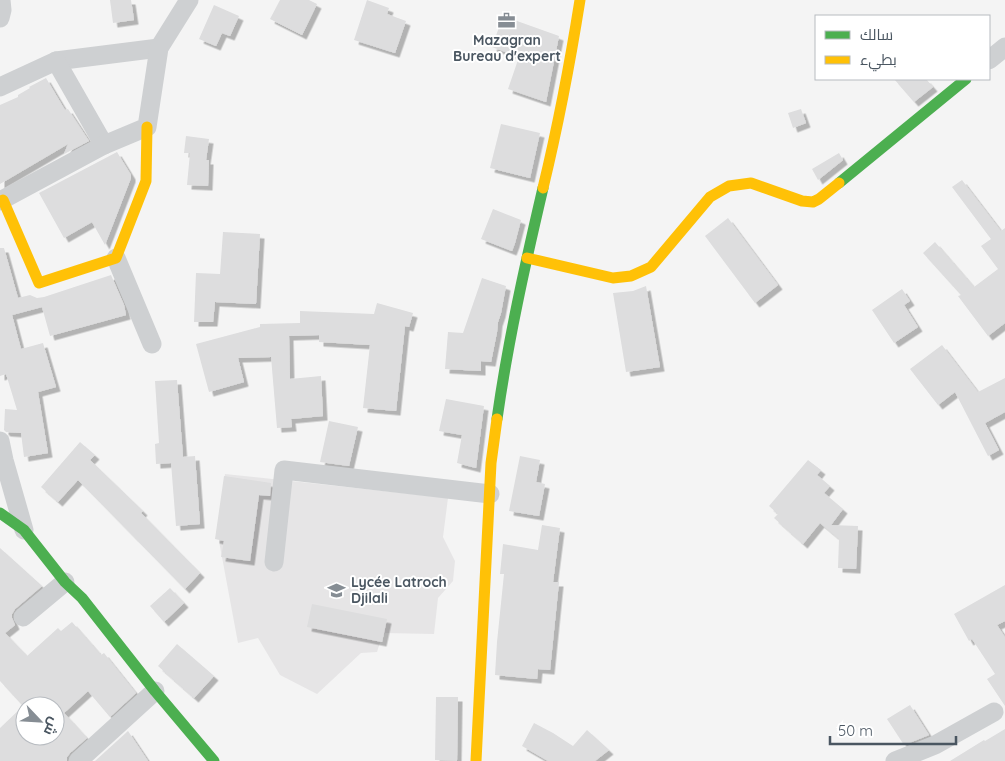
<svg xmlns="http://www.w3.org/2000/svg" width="1005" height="761" viewBox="0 0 1005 761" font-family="Quicksand,Cairo,sans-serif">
<defs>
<filter id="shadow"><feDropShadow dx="4.5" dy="4.5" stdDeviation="0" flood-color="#0004"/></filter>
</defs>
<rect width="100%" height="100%" fill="#f4f4f4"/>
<path fill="#e6e5e6" d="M225 474 448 498 443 537 455 561 453 581 438 598 434 634 383 633 377 652 361 653 317 694 280 675 258 638 238 643 219 541Z"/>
<g fill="#ddddde" fill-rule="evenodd" filter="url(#shadow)">
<path d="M110 0H131L134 20 113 23Z"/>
<path d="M280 0H309L317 4 302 35 270 19Z"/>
<path d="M367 0 389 8 387 14 406 21 395 53 354 40Z"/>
<path d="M214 5 239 16 230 36 222 33 216 46 199 39Z"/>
<path d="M503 16 559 36 546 102 508 89 519 57 492 47Z"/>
<path d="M46 78 65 110 68 109 89 141 64 154 68 144 0 184V105L18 97V95L30 88 29 87Z"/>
<path d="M894 79H926L933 87 914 102Z"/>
<path d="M801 109 806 123 793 128 788 113Z"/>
<path d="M501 124 540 133 530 178 490 168Z"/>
<path d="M186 136 209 139 206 160H209L208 186 187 185 190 153H184Z"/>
<path d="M117 152 131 175V178L105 245 92 222 64 238 39 193Z"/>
<path d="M839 153 843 160 818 180 812 169Z"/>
<path d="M962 180 1001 231 1005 228V323L988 336 958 296 961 295 923 253 935 242 974 287 998 269 981 246 991 239 952 187Z"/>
<path d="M493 209 521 220 515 243 512 251 481 239Z"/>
<path d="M728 218 778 285 755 303 705 236Z"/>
<path d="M223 232 260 234 256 304 215 302 213 322H194L196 273 220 274Z"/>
<path d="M0 248H4L18 298 30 295 37 298 44 297 111 275 124 305 126 315 50 336 42 307 12 315 21 349 43 343 56 387 38 392 48 453 24 457 21 433 6 432 4 430 5 409 17 410 6 374 0 376Z"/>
<path d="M482 278 506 286 501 313 498 322 497 332 491 362 481 361V371L445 369 448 332 463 333Z"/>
<path d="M646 286 660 367 626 372 613 293 633 291Z"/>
<path d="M902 289 910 301 904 305 918 327 894 343 872 310Z"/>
<path d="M377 303 413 313 409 327 405 326 396 411 363 408 370 345 319 342V335L289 336 290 379 321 376 323 416 291 419 292 427 277 428 271 357 238 358 244 382 209 392 196 344 260 327V324L300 323V311L374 314Z"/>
<path d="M942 345 978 392 1005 378V412L985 423 999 450 988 456 955 392 938 405 910 369Z"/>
<path d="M177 380 183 457 195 456 200 524 176 526 171 463 156 464 155 444 159 443 155 381Z"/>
<path d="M446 399 484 406 476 468 457 463 462 435 439 431Z"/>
<path d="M329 421 358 427 349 466 320 462Z"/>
<path d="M80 442 95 455 90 460 143 511 141 513 200 573 185 589 78 480 58 502 41 487Z"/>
<path d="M520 456 540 460 536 482 545 484 539 516 509 511Z"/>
<path d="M808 460 821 470 817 475 830 486 824 493 843 509 831 525 858 526 856 569 838 568 839 539 820 523 803 544 774 518 778 514 769 506Z"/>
<path d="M224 476 271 483 270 496 259 495 250 561 221 557 224 541 215 539Z"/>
<path d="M542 525 560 528 553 582H559L550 670 538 669 537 679 495 675 497 642 504 574H500L503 544 538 550Z"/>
<path d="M0 548 42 586 15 609 12 614V618L15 625 5 633 27 656 58 628 61 631 72 622 101 655 104 653 136 693 110 717 88 691 64 713 87 738 70 753 67 757V761H0V728L23 706 0 681ZM25 706H55V736H25Z"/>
<path d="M1005 585V621L997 625 1005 637V706L987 679 995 674 972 639 969 641 954 614Z"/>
<path d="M170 588 184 603 164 622 150 606Z"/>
<path d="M312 604 387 619 382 642 307 627Z"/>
<path d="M177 644 214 676 194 698 158 666Z"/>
<path d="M436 697H458L457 761 435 760Z"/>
<path d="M910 705 929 735 904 745 887 719Z"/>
<path d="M534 723 553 733 573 746 587 730 609 750 595 761H548L522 746Z"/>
<path d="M1005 729V761H950L984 740 985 741Z"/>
<path d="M128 731 148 761H95Z"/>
</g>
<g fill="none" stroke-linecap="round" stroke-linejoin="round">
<g stroke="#ced0d2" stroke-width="19">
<path d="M0 18 2 10 1 0"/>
<path d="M989 60 1005 47"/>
<path d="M56 61 159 48"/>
<path d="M0 87 56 61 104 145"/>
<path d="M0 201 104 145 147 127 159 48 189 0"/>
<path d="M116 258 152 344"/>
<path d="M0 441 4 460 24 530"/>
<path d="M274 562 284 470 490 494"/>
<path d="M23 617 65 582"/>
<path d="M78 761 155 691"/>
<path d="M895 761 935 745 994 712"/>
</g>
<g stroke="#4caf50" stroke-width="11">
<path d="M839 183 966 79"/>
<path d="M497 419C508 341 525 265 543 188"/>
<path d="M0 513 24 530 65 582 82 598 155 691 214 761"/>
</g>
<g stroke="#ffc107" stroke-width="11">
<path d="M543 188C558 126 570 63 580 0"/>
<path d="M3 200 39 283 116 258 146 181 147 127"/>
<path d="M527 258 613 278 631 276 651 267 710 197 729 186 751 183 802 201 813 202 819 199 839 183"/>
<path d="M476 761 491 463 497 419"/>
</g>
</g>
<defs>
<symbol id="office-bare" viewBox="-9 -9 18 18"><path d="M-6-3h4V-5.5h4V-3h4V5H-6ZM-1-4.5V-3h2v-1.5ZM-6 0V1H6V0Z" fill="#868d94" stroke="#fff" stroke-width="2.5" paint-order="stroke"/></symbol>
<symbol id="school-bare" viewBox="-9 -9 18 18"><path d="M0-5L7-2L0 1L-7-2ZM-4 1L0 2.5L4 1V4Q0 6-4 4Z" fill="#868d94" stroke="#fff" stroke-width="2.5" paint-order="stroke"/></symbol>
</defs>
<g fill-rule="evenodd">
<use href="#office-bare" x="494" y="8" width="25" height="25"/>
<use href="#school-bare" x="324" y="578" width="25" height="25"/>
</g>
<g text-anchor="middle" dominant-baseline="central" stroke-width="4" stroke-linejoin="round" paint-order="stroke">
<g font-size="14" font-weight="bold" fill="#4a5661" stroke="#fff">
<text x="507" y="40">Mazagran<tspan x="507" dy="16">Bureau d'expert</tspan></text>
<text x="351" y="582" text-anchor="start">Lycée Latroch<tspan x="351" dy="16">Djilali</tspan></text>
</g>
</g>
<rect x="815" y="15" width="175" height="65" fill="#ffffff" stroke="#b7bbc0"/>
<rect x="825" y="31" width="25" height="8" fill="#4caf50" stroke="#b7bbc0"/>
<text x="860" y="40" font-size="15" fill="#4a5661">سالك</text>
<rect x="825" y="56" width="25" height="8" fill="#ffc107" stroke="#b7bbc0"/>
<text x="860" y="65" font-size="15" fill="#4a5661">بطيء</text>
<g transform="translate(40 721) rotate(115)"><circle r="24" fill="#ffffff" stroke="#b7bbc0"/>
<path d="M0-4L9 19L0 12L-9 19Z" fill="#868d94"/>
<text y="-8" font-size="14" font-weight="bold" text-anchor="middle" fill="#4a5661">ش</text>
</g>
<path d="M830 736v8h126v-8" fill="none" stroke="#4a5661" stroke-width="2.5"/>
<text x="838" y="736" font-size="15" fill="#4a5661" stroke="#ffffff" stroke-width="4" paint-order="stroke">50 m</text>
</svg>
